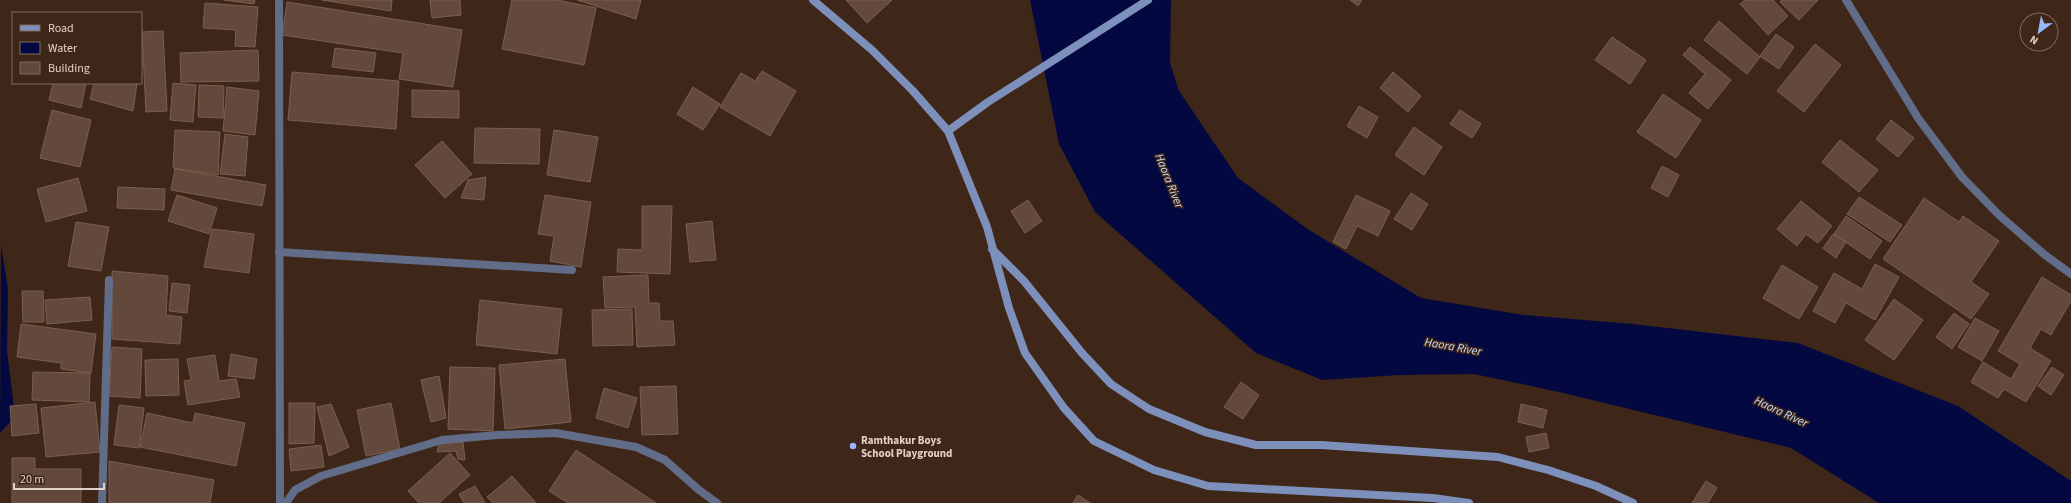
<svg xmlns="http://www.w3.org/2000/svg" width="2071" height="503" viewBox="0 0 2071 503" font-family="'Source Sans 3',sans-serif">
<rect width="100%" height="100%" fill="#3e2619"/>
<g fill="#030940">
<path d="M1030 0H1171L1170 63 1179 91 1238 178 1309 230 1421 298 1523 315 1633 324 1798 343 1958 406 2071 481V503H1879L1791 448 1559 392 1474 374 1400 375 1322 380 1256 353 1095 212 1059 144Z"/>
<path d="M1 245 8 289 7 350 15 417 0 433Z"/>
</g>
<g fill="#63493b" stroke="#7b5f51">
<path d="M224 0H255L254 4Z"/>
<path d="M322 0H392L391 11Z"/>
<path d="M430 0H460L461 15 432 18Z"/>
<path d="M512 0H557L596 8 584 65 502 49Z"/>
<path d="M577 0H641L636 19Z"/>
<path d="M846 0H892L867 23Z"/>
<path d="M1350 0H1362L1358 6Z"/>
<path d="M1745 0H1773L1788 16 1768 35 1740 4Z"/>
<path d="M1782 0H1818L1799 20 1780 2Z"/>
<path d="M287 2 462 30 453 87 399 79 403 53 282 35Z"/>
<path d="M205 3 258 7 255 47 235 46 236 30 203 28Z"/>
<path d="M1719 21 1760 57 1747 74 1704 40Z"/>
<path d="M163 31 167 111 146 112 142 32Z"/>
<path d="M1776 34 1794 47 1779 69 1760 56Z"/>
<path d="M1612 37 1646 60 1630 84 1595 60Z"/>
<path d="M1815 44 1841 65 1804 112 1777 91Z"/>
<path d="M1690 47 1731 80 1708 109 1689 93 1705 74 1683 55Z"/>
<path d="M335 48 376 53 373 72 332 67Z"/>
<path d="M258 50 259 81 181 82 180 53Z"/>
<path d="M762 71 796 91 770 136 720 107 741 73 755 81Z"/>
<path d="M292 72 399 81 396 129 288 120Z"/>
<path d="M1393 72 1421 96 1408 112 1380 88Z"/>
<path d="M53 83H86L81 108 49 100Z"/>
<path d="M94 83H137L133 111 90 99Z"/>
<path d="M173 83 196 85 193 122 170 120Z"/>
<path d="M199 85 224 86 223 118 198 117Z"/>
<path d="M227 87 259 91 255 135 223 131Z"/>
<path d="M693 87 720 104 703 130 677 114Z"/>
<path d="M412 90 459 91V118L412 117Z"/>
<path d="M1663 94 1701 120 1676 158 1637 132Z"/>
<path d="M1359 106 1378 117 1367 138 1347 126Z"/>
<path d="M52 110 91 120 80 167 40 158Z"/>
<path d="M1460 110 1481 124 1472 138 1450 124Z"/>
<path d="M1891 120 1914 138 1898 157 1876 139Z"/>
<path d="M1414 127 1442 147 1424 175 1395 155Z"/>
<path d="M475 128 540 129 539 164 474 163Z"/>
<path d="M175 130 220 132 218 175 173 168Z"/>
<path d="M554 130 598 137 590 182 547 175Z"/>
<path d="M225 134 248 137 245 176 220 174Z"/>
<path d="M1840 140 1878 170 1859 192 1822 162Z"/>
<path d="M442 141 472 174 445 198 415 165Z"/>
<path d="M1662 166 1679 175 1668 197 1651 188Z"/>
<path d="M175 169 266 185 262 206 171 190Z"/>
<path d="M486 177 484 200 461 198 468 180Z"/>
<path d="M78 178 87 211 46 222 37 189Z"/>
<path d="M118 187 165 189 164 210 117 208Z"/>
<path d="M1411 193 1428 204 1412 230 1394 219Z"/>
<path d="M177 195 217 208 209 234 168 221Z"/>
<path d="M545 195 591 202 581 267 550 261 554 236 538 234Z"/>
<path d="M1356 195 1390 211 1378 236 1357 226 1346 249 1333 242Z"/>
<path d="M1859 197 1902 225 1890 242 1847 214Z"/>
<path d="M1924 198 1959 222 1963 216 1999 241 1971 282 1989 294 1971 319 1883 259Z"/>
<path d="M1028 200 1042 221 1025 233 1011 211Z"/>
<path d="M1801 201 1832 226 1818 243 1806 234 1797 246 1777 229Z"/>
<path d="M642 206H672L670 274 617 272 618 249 642 250Z"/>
<path d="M1846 216 1882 241 1870 259 1834 234Z"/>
<path d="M712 221 716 260 690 262 686 224Z"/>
<path d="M76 222 109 227 101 271 68 266Z"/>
<path d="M212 229 254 234 249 273 204 267Z"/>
<path d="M1833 234 1846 242 1836 258 1823 248Z"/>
<path d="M1875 264 1899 277 1875 320 1846 303 1835 323 1813 311 1834 273 1862 289Z"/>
<path d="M1782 265 1818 287 1799 319 1763 298Z"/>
<path d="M112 271 168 276 166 315 182 317 180 344 112 339Z"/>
<path d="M648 275 649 303H659L660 321H673L675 345 637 347 635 307 605 308 603 277Z"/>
<path d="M2042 277 2071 295V301L2051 335 2041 329 2030 348 2051 361 2026 402 2004 389 1998 398 1971 382 1983 362 2011 379 2020 364 1998 351Z"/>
<path d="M172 283 190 285 187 313 169 311Z"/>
<path d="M22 291H43L44 322H23Z"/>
<path d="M90 297 92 320 47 324 45 300Z"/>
<path d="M1894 299 1923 320 1894 360 1865 340Z"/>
<path d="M480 300 562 309 557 354 476 345Z"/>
<path d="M632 309 633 345 593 346 592 310Z"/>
<path d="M1954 313 1969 324 1952 349 1936 337Z"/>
<path d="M1975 318 1999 331 1982 361 1958 347Z"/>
<path d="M21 324 96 334 91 373 61 369V363L17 357Z"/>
<path d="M112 347 142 349 140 398 109 396Z"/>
<path d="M231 354 257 359 254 379 228 376Z"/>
<path d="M215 355 219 381 236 379 240 397 188 405 184 381 191 380 187 359Z"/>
<path d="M178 359 179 395 146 396 145 360Z"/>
<path d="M565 359 571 422 505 429 499 365Z"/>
<path d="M450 367 495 368 493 431 448 429Z"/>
<path d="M2052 367 2064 375 2051 395 2038 386Z"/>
<path d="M33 372 90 373 89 402 32 400Z"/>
<path d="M439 376 446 418 431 422 421 380Z"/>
<path d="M1241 382 1259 395 1243 419 1224 407Z"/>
<path d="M676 386 678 434 642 435 640 387Z"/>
<path d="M604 388 637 398 628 428 596 418Z"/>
<path d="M95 402 100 452 46 457 41 408Z"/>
<path d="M289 403H315L314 443 289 444Z"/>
<path d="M391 403 400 449 366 456 357 410Z"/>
<path d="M36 404 39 433 12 436 10 406Z"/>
<path d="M331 404 349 447 329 456 317 407Z"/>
<path d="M1521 404 1547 410 1543 428 1518 422Z"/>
<path d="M119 405 144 408 139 448 114 445Z"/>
<path d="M147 413 193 423 195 413 245 423 236 466 140 447Z"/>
<path d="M1546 433 1549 448 1529 452 1526 437Z"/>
<path d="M463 442 465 460 458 459 456 451 437 452 439 444Z"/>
<path d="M321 445 324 467 291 471 289 449Z"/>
<path d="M576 450 656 503H568L549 491Z"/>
<path d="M450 453 470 475 439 503H419L408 491Z"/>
<path d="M12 458H35V469H81V503H12Z"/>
<path d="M109 461 214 480 210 503H109Z"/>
<path d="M512 476 536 503H493L487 497Z"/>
<path d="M1706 481 1717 488 1708 503H1692Z"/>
<path d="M475 486 485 503H464L459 494Z"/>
<path d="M1078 495 1090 503H1073Z"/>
</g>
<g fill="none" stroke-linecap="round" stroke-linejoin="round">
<path stroke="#606c88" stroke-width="8" d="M279 252 572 270"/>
<g stroke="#606c88" stroke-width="8">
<path d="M279 0 280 503"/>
<path d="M1846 0 1918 118 1962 177 1999 215 2045 255 2071 274"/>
<path d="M102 503 109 280"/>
<path d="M286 503 295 490 321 476 442 440 497 435 556 433 636 447 665 460 699 490 717 503"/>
</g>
<g stroke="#7d90bc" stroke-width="8">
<path d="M813 0 872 50 913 91 948 131 987 227 1009 308 1025 353 1064 408 1094 441 1154 470 1208 486 1433 498 1469 503"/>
<path d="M948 131 988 102 1148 0"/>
<path d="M992 249 1024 281 1082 353 1111 384 1149 409 1205 432 1256 445H1321L1498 457 1548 470 1596 486 1633 503"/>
</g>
</g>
<circle fill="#97b6fd" stroke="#3e2619" stroke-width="1.5" cx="853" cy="446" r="4"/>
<g text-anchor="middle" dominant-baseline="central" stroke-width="3" stroke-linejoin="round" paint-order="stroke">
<g font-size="11" font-weight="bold" fill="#e1d1c9" stroke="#3e2619" text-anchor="start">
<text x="861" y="440">Ramthakur Boys<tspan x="861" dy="13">School Playground</tspan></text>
</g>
<g font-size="12" font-style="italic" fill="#c8d8fd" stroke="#3e2619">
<text transform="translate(1169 181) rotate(68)">Haora River</text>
<text transform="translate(1453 347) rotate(10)">Haora River</text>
<text transform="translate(1781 412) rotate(25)">Haora River</text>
</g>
</g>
<rect x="12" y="12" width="130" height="72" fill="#3e2619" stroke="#7f6a5f"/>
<rect x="20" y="25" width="20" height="6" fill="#7d90bc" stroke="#7f6a5f"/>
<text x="48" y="32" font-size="12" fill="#e1d1c9">Road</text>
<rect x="20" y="42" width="20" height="12" fill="#030940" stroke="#7f6a5f"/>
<text x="48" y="52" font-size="12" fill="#e1d1c9">Water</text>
<rect x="20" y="62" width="20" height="12" fill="#63493b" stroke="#7f6a5f"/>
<text x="48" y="72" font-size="12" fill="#e1d1c9">Building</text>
<g transform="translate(2039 32) rotate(212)"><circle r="19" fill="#3e2619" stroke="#7f6a5f"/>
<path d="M0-3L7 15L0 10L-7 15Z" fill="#97b6fd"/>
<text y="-6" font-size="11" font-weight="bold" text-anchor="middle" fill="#e1d1c9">N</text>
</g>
<path d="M14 483v6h90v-6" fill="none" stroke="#e1d1c9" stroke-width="2"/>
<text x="20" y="483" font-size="12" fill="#e1d1c9" stroke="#3e2619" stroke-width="3" paint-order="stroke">20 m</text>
</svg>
